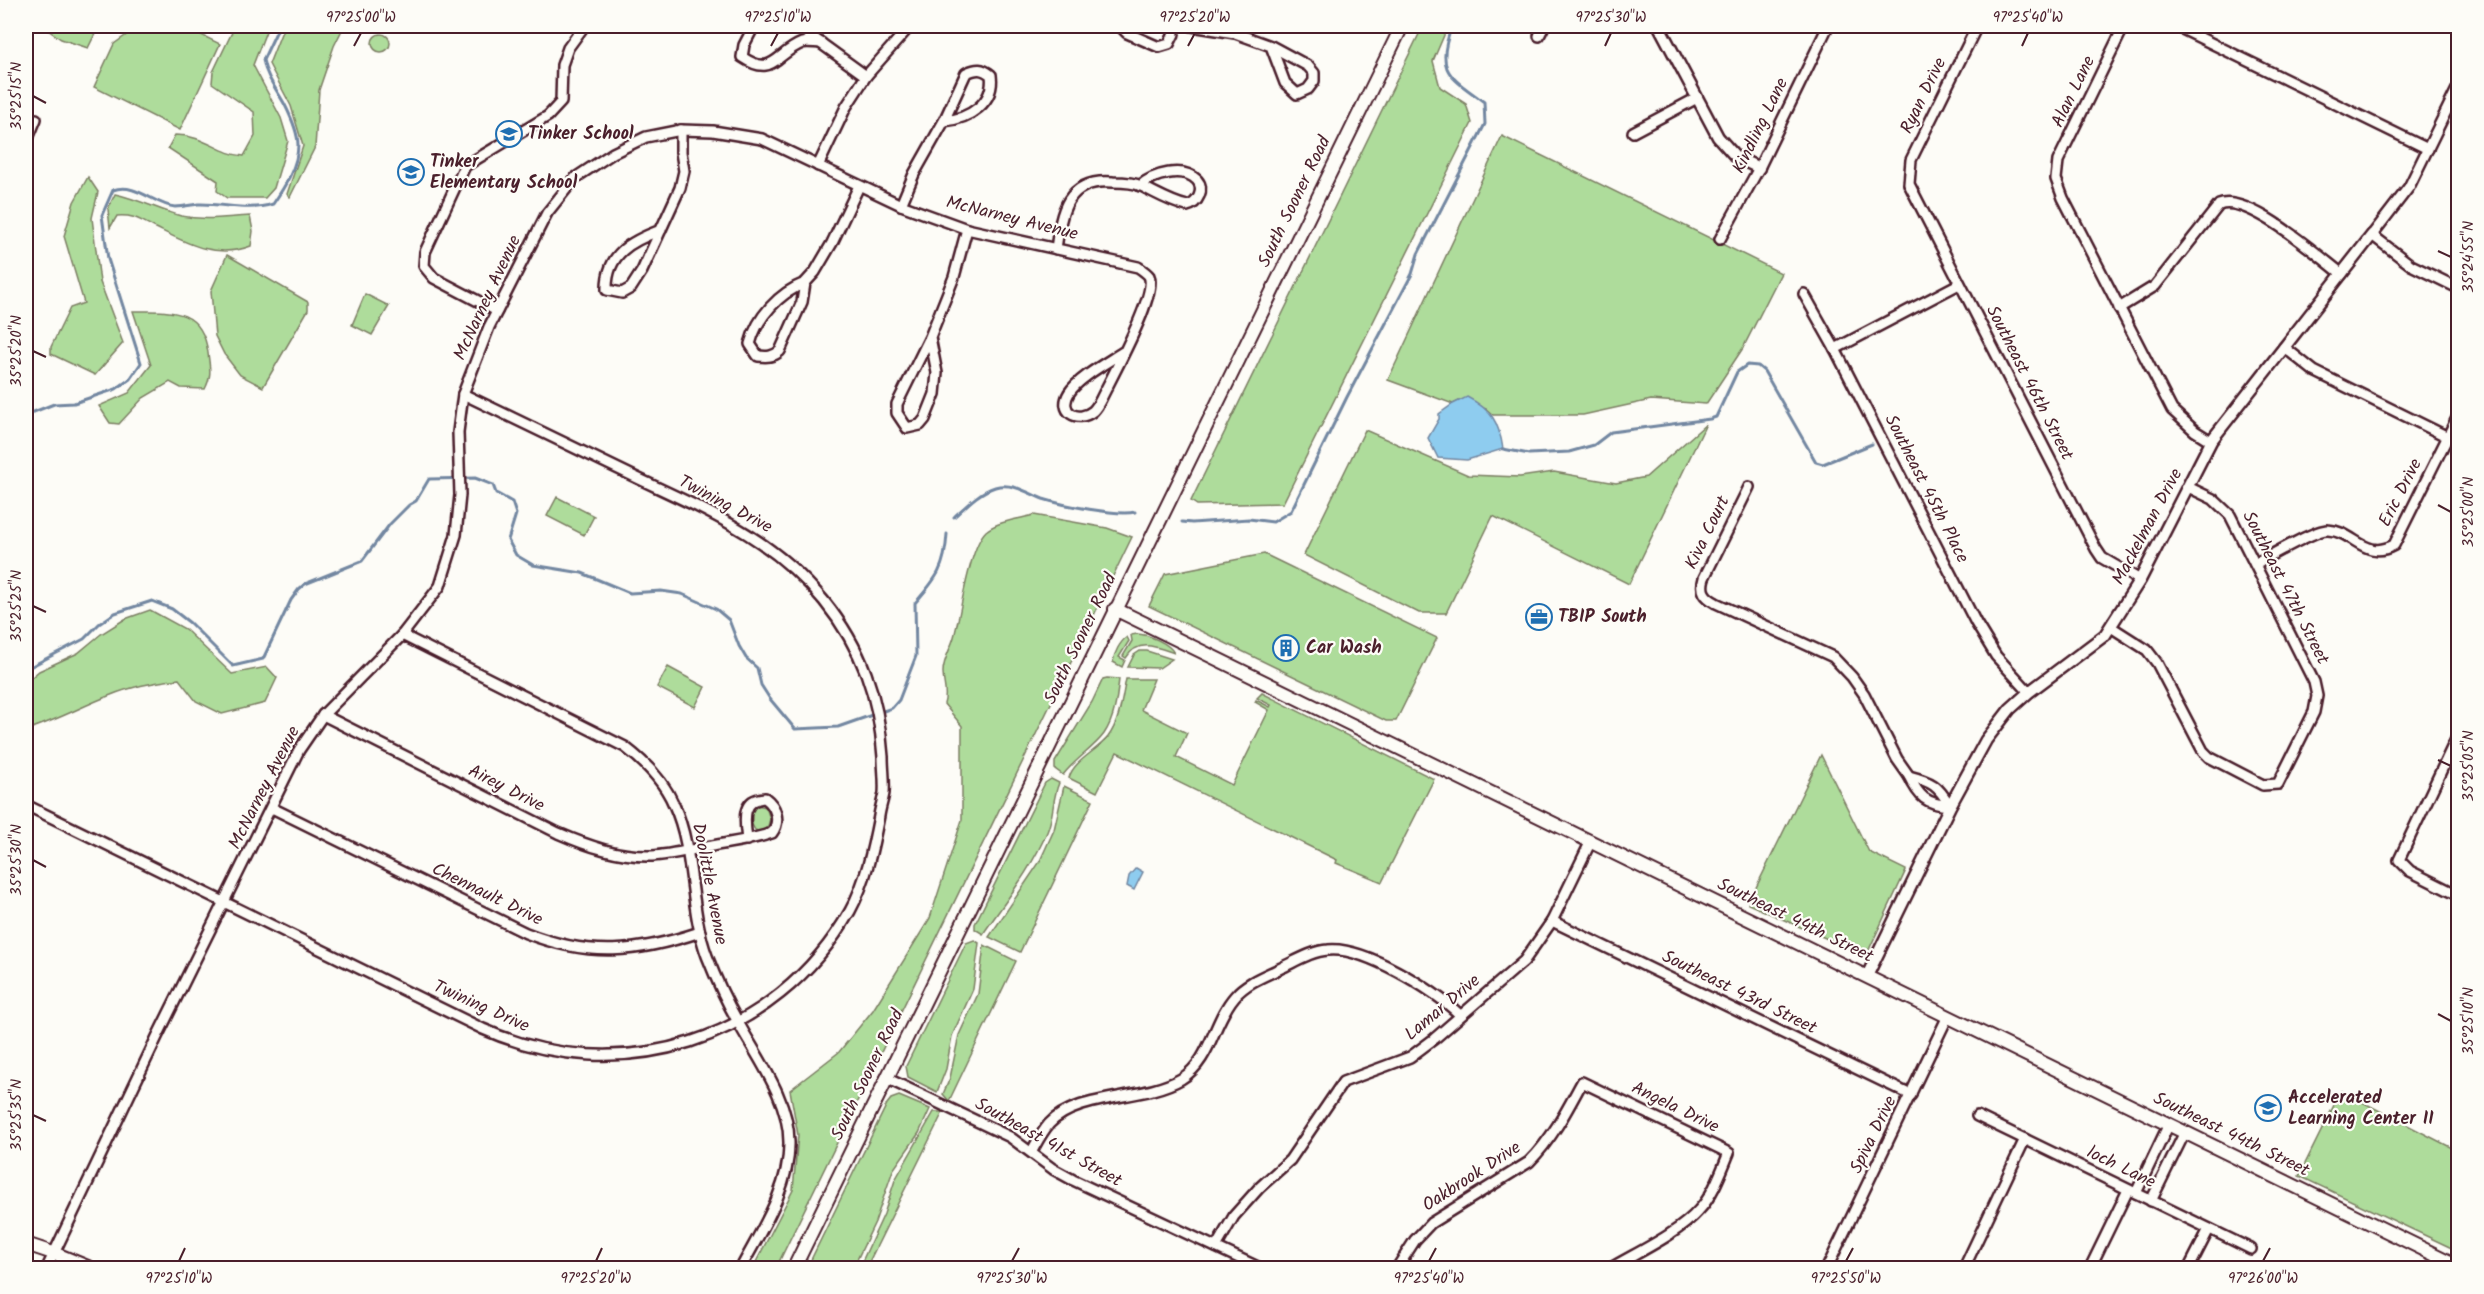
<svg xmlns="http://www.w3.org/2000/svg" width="2484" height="1294" viewBox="0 0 2484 1294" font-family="Kalam,sans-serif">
<rect width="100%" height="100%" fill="#fdfcf7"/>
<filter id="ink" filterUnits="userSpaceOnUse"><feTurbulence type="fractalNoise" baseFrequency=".0167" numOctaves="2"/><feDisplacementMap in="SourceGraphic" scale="12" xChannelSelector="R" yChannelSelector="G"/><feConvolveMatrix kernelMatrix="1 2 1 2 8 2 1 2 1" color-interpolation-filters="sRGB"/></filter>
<g filter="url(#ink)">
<g fill="#aedc9b" stroke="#7c7e63" stroke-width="1.5">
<path d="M46 26H99L88 48 61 39 45 28Z"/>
<path d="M139 26H183L220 44 180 130 94 87 114 44Z"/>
<path d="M235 26H268L253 65 281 118 288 141 274 188 265 198H227L217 191 218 181 168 148 175 135C205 135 218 154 244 156L255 136 254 112 212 83 213 72Z"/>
<path d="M284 26H344L334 46 319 90 315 147 290 197 287 194 303 146 291 106 269 64Z"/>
<path d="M1423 26H1448L1433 61 1440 87 1466 104 1472 123 1283 503 1197 505 1191 501Z"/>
<circle cx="381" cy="43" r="9"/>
<path d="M1502 136 1781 273 1743 348 1706 404 1651 400 1583 415H1493L1486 409 1461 400 1453 404 1388 380Z"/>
<path d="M88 177 98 192 92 218 100 282 123 343 95 375 51 354V347L70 308 84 303 64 236 74 202Z"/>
<path d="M115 194C138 199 159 210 181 216 205 221 227 217 250 216L253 231 251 246C214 260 185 242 152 226 138 219 134 215 117 216L110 228 108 209Z"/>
<path d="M227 255 308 302V310L263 387 240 375 224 354 215 336 211 291Z"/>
<path d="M365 294 389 306 372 335 352 325Z"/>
<path d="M133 311C169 311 202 307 208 353 210 369 212 375 205 389L181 388 170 382 143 398 119 424 110 423 99 406 129 393 151 365Z"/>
<path d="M1706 424 1629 584 1493 516 1446 613H1419L1304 555 1365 430 1468 475 1520 477 1554 472 1616 483 1646 477Z"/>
<path d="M557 497 594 516 584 535 547 516Z"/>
<path d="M1034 515 1107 528 1132 537 776 1268H753L793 1190 798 1135 790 1090 839 1052 873 1010 930 918 962 820V726L944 704C948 692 943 685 943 672 943 660 951 648 954 637 961 613 969 548 986 531 998 521 1020 519 1034 515Z"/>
<path d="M1264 554 1437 638 1396 721H1386L1149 606 1165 574Z"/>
<path d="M150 610 185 629 232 674 267 667 277 678 265 703 222 714 196 701 179 679C155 682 133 686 111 695 82 706 56 721 26 730V682L39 671 78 653 101 634 125 619Z"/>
<path d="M1137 634C1148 634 1170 644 1174 653 1157 647 1138 638 1126 658L1123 656 1132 641 1131 635Z"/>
<path d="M1127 637 1129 641 1119 657 1125 660 1122 667 1113 662C1114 653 1120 642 1127 637Z"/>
<path d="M1140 651H1147L1172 659 1159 668 1128 667 1134 655Z"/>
<path d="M668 667 705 687 695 707 657 687Z"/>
<path d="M1107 678 1119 679C1117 697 1115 718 1104 734 1093 749 1075 759 1063 775L1055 769V762L1092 702 1103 679Z"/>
<path d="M1126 679H1154L1141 710 1187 733 1176 757 1232 785 1269 710 1255 702 1256 700 1270 707 1271 705 1257 698 1262 693 1434 779 1382 882 1336 863 1337 860 1117 752 1097 792 1069 778C1073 761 1097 751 1108 737 1120 721 1122 698 1126 679Z"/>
<path d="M1821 755 1869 852 1906 870 1866 956 1748 904Z"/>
<path d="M1051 779 1059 783C1052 799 1054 816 1047 832 1031 870 1006 900 983 934L975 929V924L1045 783Z"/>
<path d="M1064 786 1093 800 1020 952 989 937 1039 863 1054 830Z"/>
<path d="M757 805 766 807 770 819 768 826 761 832 755 830 750 821 751 807Z"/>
<path d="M974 940 979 943 973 989 952 1036 946 1069 937 1092 908 1077 906 1066 966 943Z"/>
<path d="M984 945 1016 961 949 1101 943 1094 950 1078 959 1035 978 994Z"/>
<path d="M2341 1091 2458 1151V1251L2299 1176Z"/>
<path d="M899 1096 930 1109 919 1133 893 1170 875 1222 853 1268H807L887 1104 891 1099Z"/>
<path d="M934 1112H943L866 1268H859L884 1214 895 1180Z"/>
</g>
<g fill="#8eccef" stroke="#7387a1" stroke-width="1.5">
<path d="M1467 397C1492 410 1499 422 1503 449L1467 460 1438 458 1428 438 1439 419V414L1453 404Z"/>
<path d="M1136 868 1143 872 1134 890 1127 886 1129 876Z"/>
</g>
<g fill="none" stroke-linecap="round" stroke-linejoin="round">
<g stroke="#7387a1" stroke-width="3">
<path d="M26 415 54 404 74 403 116 389 130 379 141 363 108 259 102 215 113 190C136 182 154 205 175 207 183 207 191 205 198 204 224 203 247 212 273 204 284 188 298 166 298 145 298 134 290 115 285 105 277 90 266 77 263 60L279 26"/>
<path d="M1503 449 1529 454 1569 452 1594 445 1611 432 1710 419 1716 417 1737 372 1747 365 1758 366 1764 371 1816 462 1823 464 1872 444"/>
<path d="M954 517C966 506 979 492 995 487 1012 482 1028 493 1043 499 1062 505 1117 516 1135 512"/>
<path d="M1182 522 1192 523 1249 519 1273 522 1291 511 1347 397 1412 274 1418 254 1485 124 1484 102C1451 77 1434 72 1452 26"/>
<path d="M26 669 84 639 99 624 115 613 152 601 172 609 190 623 233 666 263 659 291 600 299 589 305 584 362 561 390 524 409 505 416 501 429 479 475 478 493 485 496 493 512 502 516 514 508 540 516 555 533 565 582 573 630 593 661 591 682 594 716 609 729 620 739 646 746 658 757 668 761 685 770 699 795 729 838 727 892 708 899 700 916 656 915 603C937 578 945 568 947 534"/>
</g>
<defs>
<g id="minor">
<path d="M754 26 744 45 742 57C773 78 775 54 802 43 807 41 815 43 821 43"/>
<path d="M797 26 866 76"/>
<path d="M1120 26 1127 33 1159 47 1169 44 1174 34 1171 26"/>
<path d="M1192 26 1235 33 1271 46 1308 66 1314 73V81L1308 89 1297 94 1285 83 1271 46"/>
<path d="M1977 26 1911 160 1909 184 2096 549 2102 558 2140 580"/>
<path d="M2124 26 2058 161 2056 179 2063 198 2172 410 2195 431 2211 441"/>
<path d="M2176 26 2428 149"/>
<path d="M1539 36 1544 26"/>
<path d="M2458 87 2409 187 2372 235 2411 265 2458 288"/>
<path d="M1633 132 1697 98"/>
<path d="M26 143 36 119"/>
<path d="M818 166 846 107 866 76 910 26"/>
<path d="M901 205 914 174 944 121C969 119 995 103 991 75 982 68 977 68 966 73L944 121"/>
<path d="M661 230C631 241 606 254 607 290L622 293 631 288 642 271 680 188 684 171 681 152V130"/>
<path d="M1720 239 1759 168 1828 26"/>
<path d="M1056 249C1061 211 1067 178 1113 182 1121 182 1133 182 1141 186 1156 193 1170 202 1187 206 1198 204 1205 189 1197 180 1183 166 1153 174 1140 186"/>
<path d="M805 283C779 293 757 317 750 344L758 356C767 357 773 357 780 351L802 302 805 283 815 272 832 243 859 186"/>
<path d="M1804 294 1835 349 1976 623 1996 656 2029 692"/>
<path d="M2119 308 2155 286 2219 205C2248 193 2319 256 2342 274"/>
<path d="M497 311 434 278 424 266 425 252 465 166 548 116 561 102 562 65 568 48 584 26"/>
<path d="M930 337 897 404V413L907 428 920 425 925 419 935 394 937 373 930 337 954 277 967 229"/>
<path d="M2284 347 2314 371 2448 437"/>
<path d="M1835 349 1959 284"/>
<path d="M1749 487 1704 578C1700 591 1705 597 1716 603L1833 657 1852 677 1864 694 1897 759 1909 776"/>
<path d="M2255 564C2268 557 2316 529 2328 530 2354 531 2365 561 2394 545L2458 416"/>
<path d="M2111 627 2147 650 2157 663 2203 751 2209 757 2263 785 2278 784 2314 712 2317 696 2314 682 2230 515 2213 499 2188 487"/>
<path d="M402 635 625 747C646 763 664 781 674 805 695 851 689 908 707 956 716 979 726 1001 738 1022 758 1059 789 1099 789 1142 790 1188 761 1230 741 1268"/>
<path d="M323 715 558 833C588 846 619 857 652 856 672 855 693 849 712 846 732 842 752 840 772 833 781 821 776 806 765 798 740 799 745 822 747 840"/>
<path d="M2458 735 2399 860 2410 871 2458 895"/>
<path d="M1909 776C1932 782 1938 785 1950 806 1926 804 1919 797 1909 776Z"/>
<path d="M26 805 483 1029C619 1090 776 1042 850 911 866 882 873 847 879 816 880 808 883 800 884 793 885 781 883 769 883 757 879 697 862 648 824 601 771 536 706 511 633 476 577 449 520 422 463 394"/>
<path d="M272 808 526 933C590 958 637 953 700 932"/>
<path d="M1552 921 1911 1095"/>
<path d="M886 1078 1010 1137 1053 1169 1073 1180 1260 1268"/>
<path d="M1977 1116 2251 1249"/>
<path d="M1032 1151C1037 1142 1042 1132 1049 1124 1077 1093 1143 1101 1181 1079 1211 1061 1213 1021 1235 996 1247 982 1265 976 1281 968 1296 961 1312 951 1328 950 1364 946 1434 990 1460 1015"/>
<path d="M2136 1193 2169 1124"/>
<path d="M2151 1201 2185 1132"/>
<path d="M1216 1247 1234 1216 1259 1188 1290 1160 1343 1082 1410 1057 1434 1039 1524 961 1552 921 1591 841"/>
<path d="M47 1268 157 1037 299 750 323 715 402 635 440 586 456 535 460 495 458 432 463 394 489 327 547 213 575 178 613 153 646 137 681 130 713 131 762 139 901 205 967 229 1138 267C1141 269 1147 273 1149 276 1158 294 1111 378 1101 399 1099 403 1096 408 1093 411 1077 424 1058 411 1069 393 1078 378 1108 362 1123 352"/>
<path d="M954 1268H956"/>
<path d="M1397 1268 1415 1240 1431 1223 1529 1162C1552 1139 1567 1110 1582 1082L1729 1153C1721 1172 1713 1195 1699 1210 1678 1234 1638 1252 1611 1268"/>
<path d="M1827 1268 1948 1016"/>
<path d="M1964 1268 2025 1139"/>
<path d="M2090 1268 2128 1190"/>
<path d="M2189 1268 2209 1229"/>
</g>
<g id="tertiary">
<path d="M1659 26 1718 137 1736 157 1759 168"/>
<path d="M1867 976 1950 806 1986 740 2010 709 2029 692 2105 635 2140 580 2211 441 2372 235"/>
</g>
<g id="secondary">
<path d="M1115 609 2458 1266"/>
<path d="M26 1244 56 1254 90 1268"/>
<path d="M794 1268 1402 26"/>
</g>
</defs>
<use href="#minor" stroke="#4a1f2b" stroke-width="14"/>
<use href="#tertiary" stroke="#4a1f2b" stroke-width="15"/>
<use href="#secondary" stroke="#4a1f2b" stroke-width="16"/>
<use href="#minor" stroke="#fdfcf7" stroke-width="9"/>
<use href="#tertiary" stroke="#fdfcf7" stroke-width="10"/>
<use href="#secondary" stroke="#fdfcf7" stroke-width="12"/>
</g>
</g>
<path fill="none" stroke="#4a1f2b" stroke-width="2" d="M354 46 361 33M771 46 778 33M1188 46 1195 33M1605 46 1611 33M2022 46 2028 33M33 96 46 103M2438 251 2451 257M33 351 46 357M2438 505 2451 512M33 606 46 612M2438 760 2451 766M33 860 46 867M2438 1014 2451 1021M33 1115 46 1121M179 1261 185 1248M596 1261 602 1248M1012 1261 1019 1248M1429 1261 1436 1248M1846 1261 1853 1248M2263 1261 2270 1248"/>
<defs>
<symbol id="school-ring" viewBox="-11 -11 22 22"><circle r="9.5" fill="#fdfcf7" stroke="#1f6fb2" stroke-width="1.5"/><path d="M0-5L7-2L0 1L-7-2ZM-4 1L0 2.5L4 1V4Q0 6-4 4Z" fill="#1f6fb2"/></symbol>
<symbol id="office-ring" viewBox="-11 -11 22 22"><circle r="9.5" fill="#fdfcf7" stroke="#1f6fb2" stroke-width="1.5"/><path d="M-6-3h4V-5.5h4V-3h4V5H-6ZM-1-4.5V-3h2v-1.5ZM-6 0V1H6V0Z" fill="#1f6fb2"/></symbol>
<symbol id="building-ring" viewBox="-11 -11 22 22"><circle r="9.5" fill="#fdfcf7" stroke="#1f6fb2" stroke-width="1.5"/><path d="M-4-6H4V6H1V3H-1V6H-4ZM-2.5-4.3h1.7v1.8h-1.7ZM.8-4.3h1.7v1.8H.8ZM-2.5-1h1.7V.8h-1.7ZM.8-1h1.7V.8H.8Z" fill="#1f6fb2"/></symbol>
</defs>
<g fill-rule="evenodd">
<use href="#school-ring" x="494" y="119" width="30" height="30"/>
<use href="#school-ring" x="396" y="157" width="30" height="30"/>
<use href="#office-ring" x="1524" y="602" width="30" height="30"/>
<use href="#building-ring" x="1271" y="633" width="30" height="30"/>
<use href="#school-ring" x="2253" y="1093" width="30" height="30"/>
</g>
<g text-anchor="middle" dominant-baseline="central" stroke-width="4.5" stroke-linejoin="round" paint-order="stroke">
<g font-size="18" fill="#4a1f2b" stroke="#fdfcf7">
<text transform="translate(2074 92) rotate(-64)">Alan Lane</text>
<text transform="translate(1924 96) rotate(-64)">Ryan Drive</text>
<text transform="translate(1761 126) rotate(-64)">Kindling Lane</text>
<text transform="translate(1295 202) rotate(-64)">South Sooner Road</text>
<text transform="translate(1012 219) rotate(14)">McNarney Avenue</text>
<text transform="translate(488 298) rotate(-65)">McNarney Avenue</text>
<text transform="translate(2029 383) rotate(63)">Southeast 46th Street</text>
<text transform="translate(1926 489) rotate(63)">Southeast 45th Place</text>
<text transform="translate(2401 493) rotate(-63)">Eric Drive</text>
<text transform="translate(725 505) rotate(28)">Twining Drive</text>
<text transform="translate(2148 527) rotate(-62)">Mackelman Drive</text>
<text transform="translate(1708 533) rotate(-64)">Kiva Court</text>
<text transform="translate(2285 588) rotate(63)">Southeast 47th Street</text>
<text transform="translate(1081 639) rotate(-64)">South Sooner Road</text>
<text transform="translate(265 788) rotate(-63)">McNarney Avenue</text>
<text transform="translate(506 789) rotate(27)">Airey Drive</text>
<text transform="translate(709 884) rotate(79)">Doolittle Avenue</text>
<text transform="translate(487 895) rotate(26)">Chennault Drive</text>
<text transform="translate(1795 921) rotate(26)">Southeast 44th Street</text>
<text transform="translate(1739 993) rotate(26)">Southeast 43rd Street</text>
<text transform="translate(481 1007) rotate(24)">Twining Drive</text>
<text transform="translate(1443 1008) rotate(-40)">Lamar Drive</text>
<text transform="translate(868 1075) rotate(-64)">South Sooner Road</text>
<text transform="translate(1675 1108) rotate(26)">Angela Drive</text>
<text transform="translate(1874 1135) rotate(-64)">Spiva Drive</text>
<text transform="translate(2231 1135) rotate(26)">Southeast 44th Street</text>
<text transform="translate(1048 1143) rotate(29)">Southeast 41st Street</text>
<text transform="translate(2121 1168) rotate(26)">loch Lane</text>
<text transform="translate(1472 1177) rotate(-33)">Oakbrook Drive</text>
</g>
<g font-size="18" font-weight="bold" fill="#4a1f2b" stroke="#fdfcf7" text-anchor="start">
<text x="528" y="134">Tinker School</text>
<text x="430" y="162">Tinker<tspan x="430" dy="21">Elementary School</tspan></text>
<text x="1558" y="617">TBIP South</text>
<text x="1306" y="648">Car Wash</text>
<text x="2288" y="1098">Accelerated<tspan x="2288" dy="21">Learning Center II</tspan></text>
</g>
</g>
<rect width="2484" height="1294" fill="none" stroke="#fdfcf7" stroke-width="66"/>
<rect x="33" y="33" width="2418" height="1228" fill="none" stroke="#4a1f2b" stroke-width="2"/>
<g font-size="15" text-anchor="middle" fill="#4a1f2b">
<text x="361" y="22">97°25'00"W</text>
<text x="778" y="22">97°25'10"W</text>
<text x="1195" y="22">97°25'20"W</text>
<text x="1611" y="22">97°25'30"W</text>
<text x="2028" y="22">97°25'40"W</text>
<text transform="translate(16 96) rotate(-90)" y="5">35°25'15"N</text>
<text transform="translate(2468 257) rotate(-90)" y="5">35°24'55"N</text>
<text transform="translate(16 351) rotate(-90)" y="5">35°25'20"N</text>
<text transform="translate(2468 512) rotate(-90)" y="5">35°25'00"N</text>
<text transform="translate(16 606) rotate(-90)" y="5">35°25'25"N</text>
<text transform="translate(2468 766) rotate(-90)" y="5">35°25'05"N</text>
<text transform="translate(16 860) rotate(-90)" y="5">35°25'30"N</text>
<text transform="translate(2468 1021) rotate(-90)" y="5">35°25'10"N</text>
<text transform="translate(16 1115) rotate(-90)" y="5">35°25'35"N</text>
<text x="179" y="1283">97°25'10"W</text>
<text x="596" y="1283">97°25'20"W</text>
<text x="1012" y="1283">97°25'30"W</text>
<text x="1429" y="1283">97°25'40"W</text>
<text x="1846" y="1283">97°25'50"W</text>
<text x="2263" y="1283">97°26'00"W</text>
</g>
</svg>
